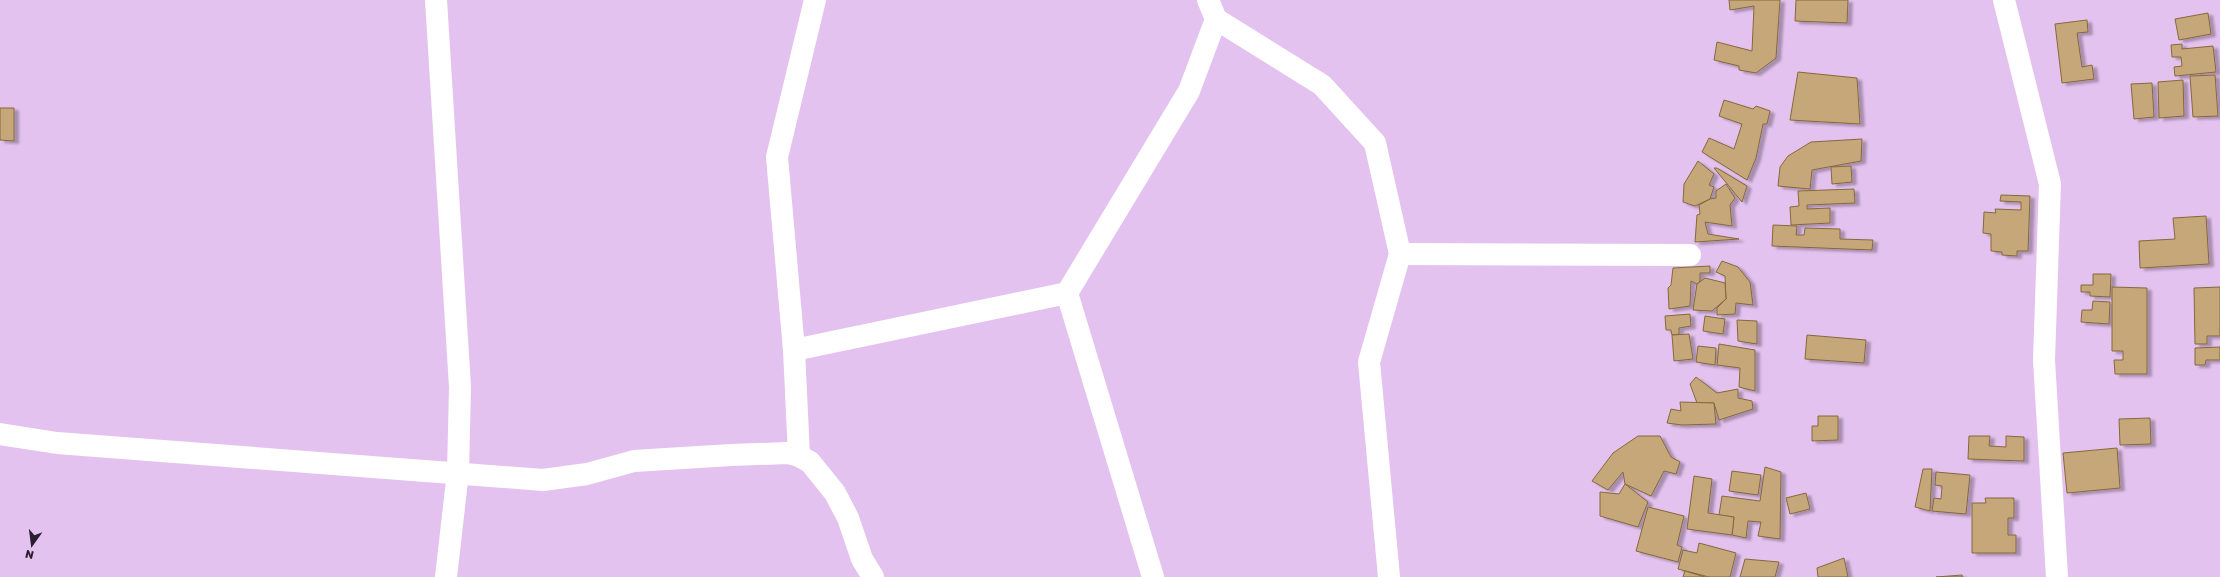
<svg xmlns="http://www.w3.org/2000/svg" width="2220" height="577" viewBox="0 0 2220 577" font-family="'Golos Text',sans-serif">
<defs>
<filter id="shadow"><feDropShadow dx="4.5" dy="2.5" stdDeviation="1" flood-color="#0004"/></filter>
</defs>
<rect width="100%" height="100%" fill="#e4c2ef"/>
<g fill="#c6a779" stroke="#85683c" filter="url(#shadow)">
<path d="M1729 0H1780L1776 58 1756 73 1739 70V66L1714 60 1717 42 1752 51 1754 6 1730 10Z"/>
<path d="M1796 0H1848L1847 23 1795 21Z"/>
<path d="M2208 13 2211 34 2179 40 2175 19Z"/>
<path d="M2087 20 2088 32 2077 33 2082 67 2092 65 2094 79 2062 83 2055 24Z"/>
<path d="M2182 44V49L2213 46 2216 72 2175 76 2174 67 2182 66 2181 57H2172L2171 45Z"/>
<path d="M1798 72 1857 78 1860 124 1790 120Z"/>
<path d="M2215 75 2218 116 2193 117 2190 76Z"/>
<path d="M2183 80 2184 116 2159 118 2158 82Z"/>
<path d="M2152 83 2154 117 2134 119 2131 84Z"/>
<path d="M1724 100 1753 109 1756 106 1770 111 1767 124H1763L1756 158 1747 180 1702 152 1709 138 1734 149 1742 124 1719 116Z"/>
<path d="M0 108H14V141L0 140Z"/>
<path d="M1862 139 1861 161 1812 170 1810 189 1778 186 1780 167 1788 156 1811 142Z"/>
<path d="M1698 161 1714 174 1709 185 1714 187 1710 199 1695 206 1683 202 1684 184Z"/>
<path d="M1851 166 1852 182 1832 184 1831 167Z"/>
<path d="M1714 168H1717L1747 186 1742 202Z"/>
<path d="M1726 184 1735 198 1730 205 1732 226 1705 222 1708 234 1739 239 1695 242 1697 215 1700 214 1699 205 1710 199 1716 198V191Z"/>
<path d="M1854 189 1855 203 1807 205V209L1830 208V223L1791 225 1790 207 1799 206 1798 191Z"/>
<path d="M2001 195 2030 196 2028 251H2017V256L2002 255V252L1991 251V234L1983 233 1984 212 1996 213 1995 209 2021 210V202L2000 201Z"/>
<path d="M2206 216 2209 264 2140 268 2139 241 2175 239 2173 218Z"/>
<path d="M1773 225 1797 226 1796 235H1804L1805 228 1840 229V239L1873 240 1872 250 1772 246Z"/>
<path d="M1722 261 1738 267 1750 282 1753 305 1736 303 1735 314 1717 315V308L1726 299 1725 276 1716 272Z"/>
<path d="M1710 266V273H1700V281L1697 284 1691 281 1690 306 1669 309 1668 288 1671 285 1673 268Z"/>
<path d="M2093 274H2111L2110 297 2090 296V292H2081V285H2093Z"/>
<path d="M1705 278 1725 283 1726 299 1712 311 1693 310 1697 284Z"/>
<path d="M2112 287 2147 288V374H2115L2114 360H2123V351H2112Z"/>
<path d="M2220 287V336H2207V344H2195L2194 288Z"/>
<path d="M2093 301 2110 302 2109 324 2081 322 2082 310H2092Z"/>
<path d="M1690 314 1691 326 1679 328V334L1672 335 1671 330H1666L1665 316Z"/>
<path d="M1705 316 1725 319 1723 334 1703 331Z"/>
<path d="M1737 320 1757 321V344L1738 341Z"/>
<path d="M1689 334 1693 359 1674 361 1672 335Z"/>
<path d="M1807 335 1866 340 1864 363 1805 359Z"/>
<path d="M1719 344 1755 350V391L1739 387 1740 368 1717 365Z"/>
<path d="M1698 346 1716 348 1715 365 1696 362Z"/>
<path d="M2220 347V360H2206L2205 365H2195V348Z"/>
<path d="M1696 377 1717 393 1738 389V398L1752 401 1753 409 1719 420 1714 403H1697L1690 384Z"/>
<path d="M1680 402 1714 403 1716 424 1682 425 1667 423 1671 409 1681 411Z"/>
<path d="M1818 416H1838V440L1812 441V426H1818Z"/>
<path d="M2150 418 2151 444 2120 445 2119 419Z"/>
<path d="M1638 436H1660L1671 457 1680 462 1676 474 1664 471 1651 496 1625 484 1623 472 1608 490 1592 481 1613 453Z"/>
<path d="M1969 436H1990L1989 446 2006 447V436L2024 437V461L1968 459Z"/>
<path d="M2117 448 2120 488 2067 493 2063 453Z"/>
<path d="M1765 467 1781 472 1780 539 1758 536 1761 522 1748 521 1746 538 1732 535 1734 517 1719 515 1722 496 1760 501Z"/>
<path d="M1923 469H1932L1930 511 1915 507Z"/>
<path d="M1732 471 1761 475 1758 495 1729 491Z"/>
<path d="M1936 472 1970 475 1966 514 1932 511 1934 498 1941 499 1942 486 1935 485Z"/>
<path d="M1694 476 1712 479 1708 513 1734 517 1732 535 1687 529Z"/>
<path d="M1625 484 1648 502 1638 527 1600 516V492L1619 494Z"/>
<path d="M1806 493 1810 509 1790 514 1786 498Z"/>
<path d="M1985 498H2014V518H2008V535H2016V553H1972V503H1986Z"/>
<path d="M1648 507 1684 516 1677 545 1682 547 1678 562 1636 551Z"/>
<path d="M1699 543 1736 553 1730 577H1709L1678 569 1683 550 1697 553Z"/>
<path d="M1844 558 1848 577H1818L1817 568Z"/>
<path d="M1745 559 1779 562 1775 577H1740Z"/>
<path d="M1685 571 1705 577H1683Z"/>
<path d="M1962 575 1963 577H1936Z"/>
</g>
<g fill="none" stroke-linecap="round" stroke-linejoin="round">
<g stroke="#fff" stroke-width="22">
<path d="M436 0 460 387 458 472 446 577"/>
<path d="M1208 0 1216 19 1322 85 1375 143 1400 254 1369 362 1389 577"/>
<path d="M2004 0 2050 184 2044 360 2057 577"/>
<path d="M1400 254 1690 255"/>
<path d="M1067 293 1153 577"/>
<path d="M794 350 1067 293 1189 91 1216 19"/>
<path d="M799 456 794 350 777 157 815 0"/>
</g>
<path stroke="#fff" stroke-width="22" d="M0 434 57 443 543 480 587 474 634 461 731 455 788 453 799 456 810 462 835 493 848 518 862 559 873 577"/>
</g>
<g transform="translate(32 545) rotate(194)" stroke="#e4c2ef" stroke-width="3" paint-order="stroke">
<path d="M0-3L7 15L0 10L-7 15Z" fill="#291d2e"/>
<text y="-6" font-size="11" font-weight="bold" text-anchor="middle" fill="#291d2e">N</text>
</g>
</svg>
